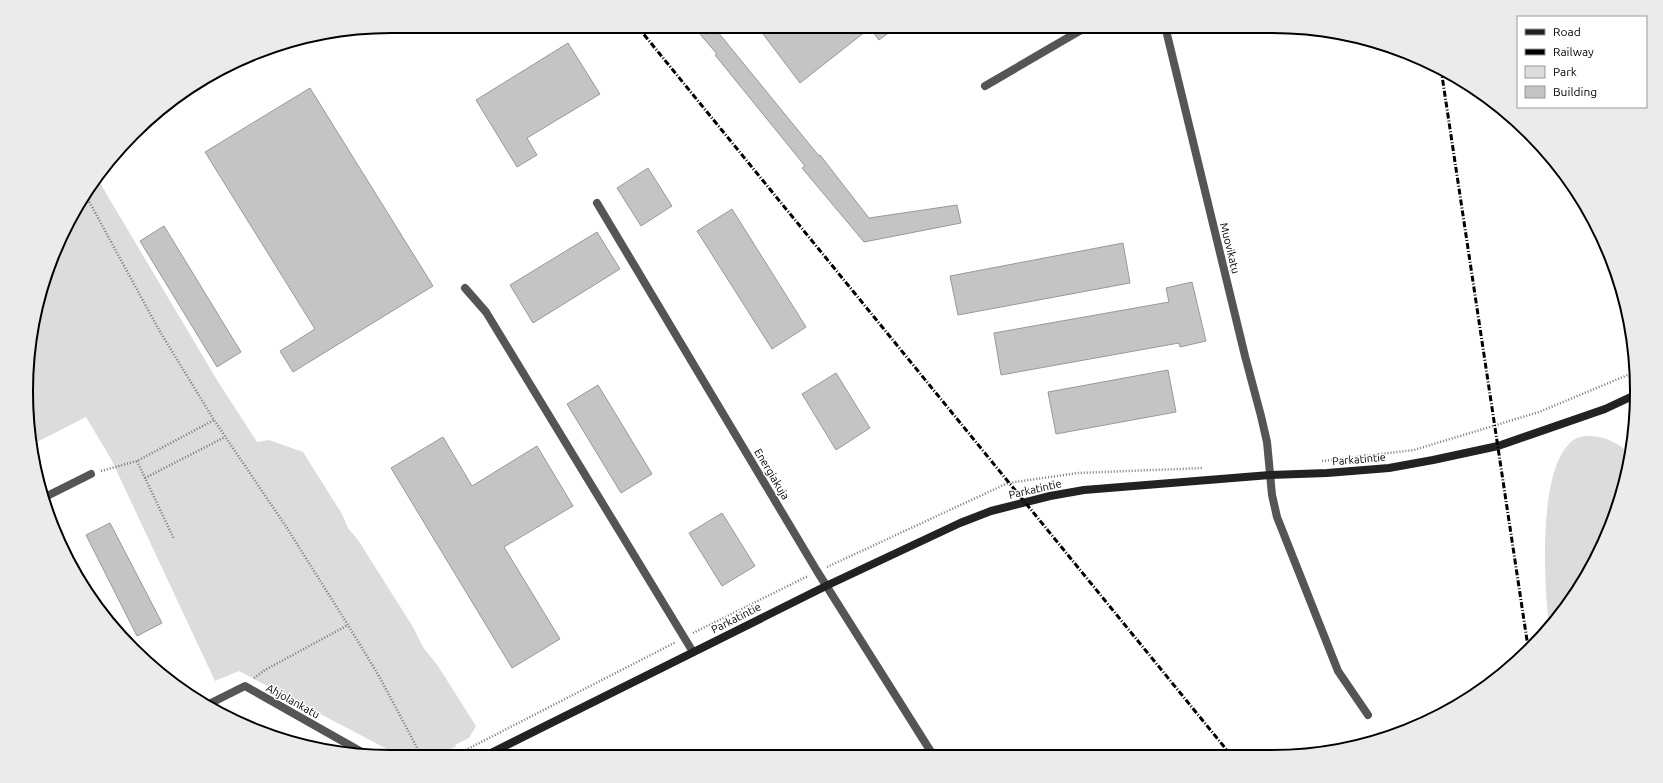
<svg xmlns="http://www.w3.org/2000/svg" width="1663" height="783" viewBox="0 0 1663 783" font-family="Ubuntu,sans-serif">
<rect width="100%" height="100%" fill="#fff"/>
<g fill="#dcdcdc">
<path d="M97 178 217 380 257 442 269 440 303 452 342 514 348 528 358 540 413 627 423 647 438 666 476 726 469 738 455 745 456 747 428 757H402L239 671 215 681 111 459 86 417 31 445 29 439 33 320 75 209Z"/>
<path d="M1585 436C1603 435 1618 442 1631 455L1630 463 1609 532 1561 614 1549 626C1544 584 1538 475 1569 444 1573 439 1579 437 1585 436Z"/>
</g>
<g fill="#c4c4c4" stroke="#999">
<path d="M693 26H713L819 156 820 155 869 218 957 205 961 223 864 242 802 168 805 166 715 55 717 54Z"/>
<path d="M757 26H898L879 40 870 28 800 83Z"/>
<path d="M568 43 600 94 527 138 537 155 517 167 476 100Z"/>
<path d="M310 88 433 286 293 372 280 351 315 329 205 152Z"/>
<path d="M648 168 672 206 641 226 617 188Z"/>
<path d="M732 209 806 327 772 349 697 231Z"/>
<path d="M164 226 241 352 217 367 140 241Z"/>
<path d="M597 232 620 269 533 323 510 285Z"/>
<path d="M1123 243 1130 283 958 315 950 276Z"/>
<path d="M1192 282 1206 341 1180 347 1179 343 1001 375 994 333 1169 302 1166 288Z"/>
<path d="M1168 370 1176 412 1056 434 1048 392Z"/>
<path d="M836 373 870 428 836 450 802 394Z"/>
<path d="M598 385 652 474 621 493 567 404Z"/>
<path d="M443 437 472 486 537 446 573 506 504 547 560 639 512 668 391 468Z"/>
<path d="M722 513 755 566 722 586 689 533Z"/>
<path d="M110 523 162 623 137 636 86 535Z"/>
</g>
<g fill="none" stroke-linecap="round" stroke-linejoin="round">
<g stroke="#777" stroke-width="2.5" stroke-dasharray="1 2" stroke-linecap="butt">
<path d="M85 194 159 330 214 420 285 525 348 625 379 676 422 757"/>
<path d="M137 461 174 539"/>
<path d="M1322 461 1414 450 1539 412 1635 372"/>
<path d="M101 471 137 461 214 420"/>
<path d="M145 478 225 437"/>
<path d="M827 567 1008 483 1078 473 1203 468"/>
<path d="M693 633 808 576"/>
<path d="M254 678 265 670 348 625"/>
<path d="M452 757 676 642"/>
</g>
<g stroke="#555" stroke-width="8">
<path d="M1165 26 1245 356 1261 416 1267 442 1272 495 1277 517 1338 671 1368 715"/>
<path d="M985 86 1088 26"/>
<path d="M597 203 817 571 933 755"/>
<path d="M465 288 486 312 693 652"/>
<path d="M47 496 91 474"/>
<path d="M207 705 245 686 367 755"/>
</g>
<path stroke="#222" stroke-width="8" d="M483 757 828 585 960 523 991 511 1050 496 1084 490 1270 475 1327 473 1389 468 1433 460 1498 446 1605 409 1637 394"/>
<g stroke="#000" stroke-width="3" stroke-dasharray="6 2 1 2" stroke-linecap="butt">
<path d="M637 26 1230 754"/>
<path d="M1441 69 1528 647"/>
</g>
</g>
<g text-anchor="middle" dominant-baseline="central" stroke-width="3" stroke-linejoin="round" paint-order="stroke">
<g font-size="11" fill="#000" stroke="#fff">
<text transform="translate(1230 248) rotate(76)">Muovikatu</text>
<text transform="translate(1359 459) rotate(-5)">Parkatintie</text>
<text transform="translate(772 474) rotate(59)">Energiakuja</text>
<text transform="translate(1035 489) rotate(-13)">Parkatintie</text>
<text transform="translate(736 618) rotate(-27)">Parkatintie</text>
<text transform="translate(293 701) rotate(29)">Ahjolankatu</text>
</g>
</g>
<path d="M0 0H1663V783H0ZM391 33H1272A358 358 0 0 1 1630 391V392A358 358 0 0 1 1272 750H391A358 358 0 0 1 33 392V391A358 358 0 0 1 391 33Z" fill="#ebebeb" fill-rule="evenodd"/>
<path fill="none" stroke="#000" stroke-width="2" d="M391 33H1272A358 358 0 0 1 1630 391V392A358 358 0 0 1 1272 750H391A358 358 0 0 1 33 392V391A358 358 0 0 1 391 33Z"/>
<rect x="1517" y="16" width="130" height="92" fill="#ffffff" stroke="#999999"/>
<rect x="1525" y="29" width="20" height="6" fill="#222222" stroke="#999999"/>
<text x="1553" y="36" font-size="12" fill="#000000">Road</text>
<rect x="1525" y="49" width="20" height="6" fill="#000000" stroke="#999999"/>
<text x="1553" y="56" font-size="12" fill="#000000">Railway</text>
<rect x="1525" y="66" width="20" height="12" fill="#dcdcdc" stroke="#999999"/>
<text x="1553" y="76" font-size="12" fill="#000000">Park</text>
<rect x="1525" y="86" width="20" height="12" fill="#c4c4c4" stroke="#999999"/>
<text x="1553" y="96" font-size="12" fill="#000000">Building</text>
</svg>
